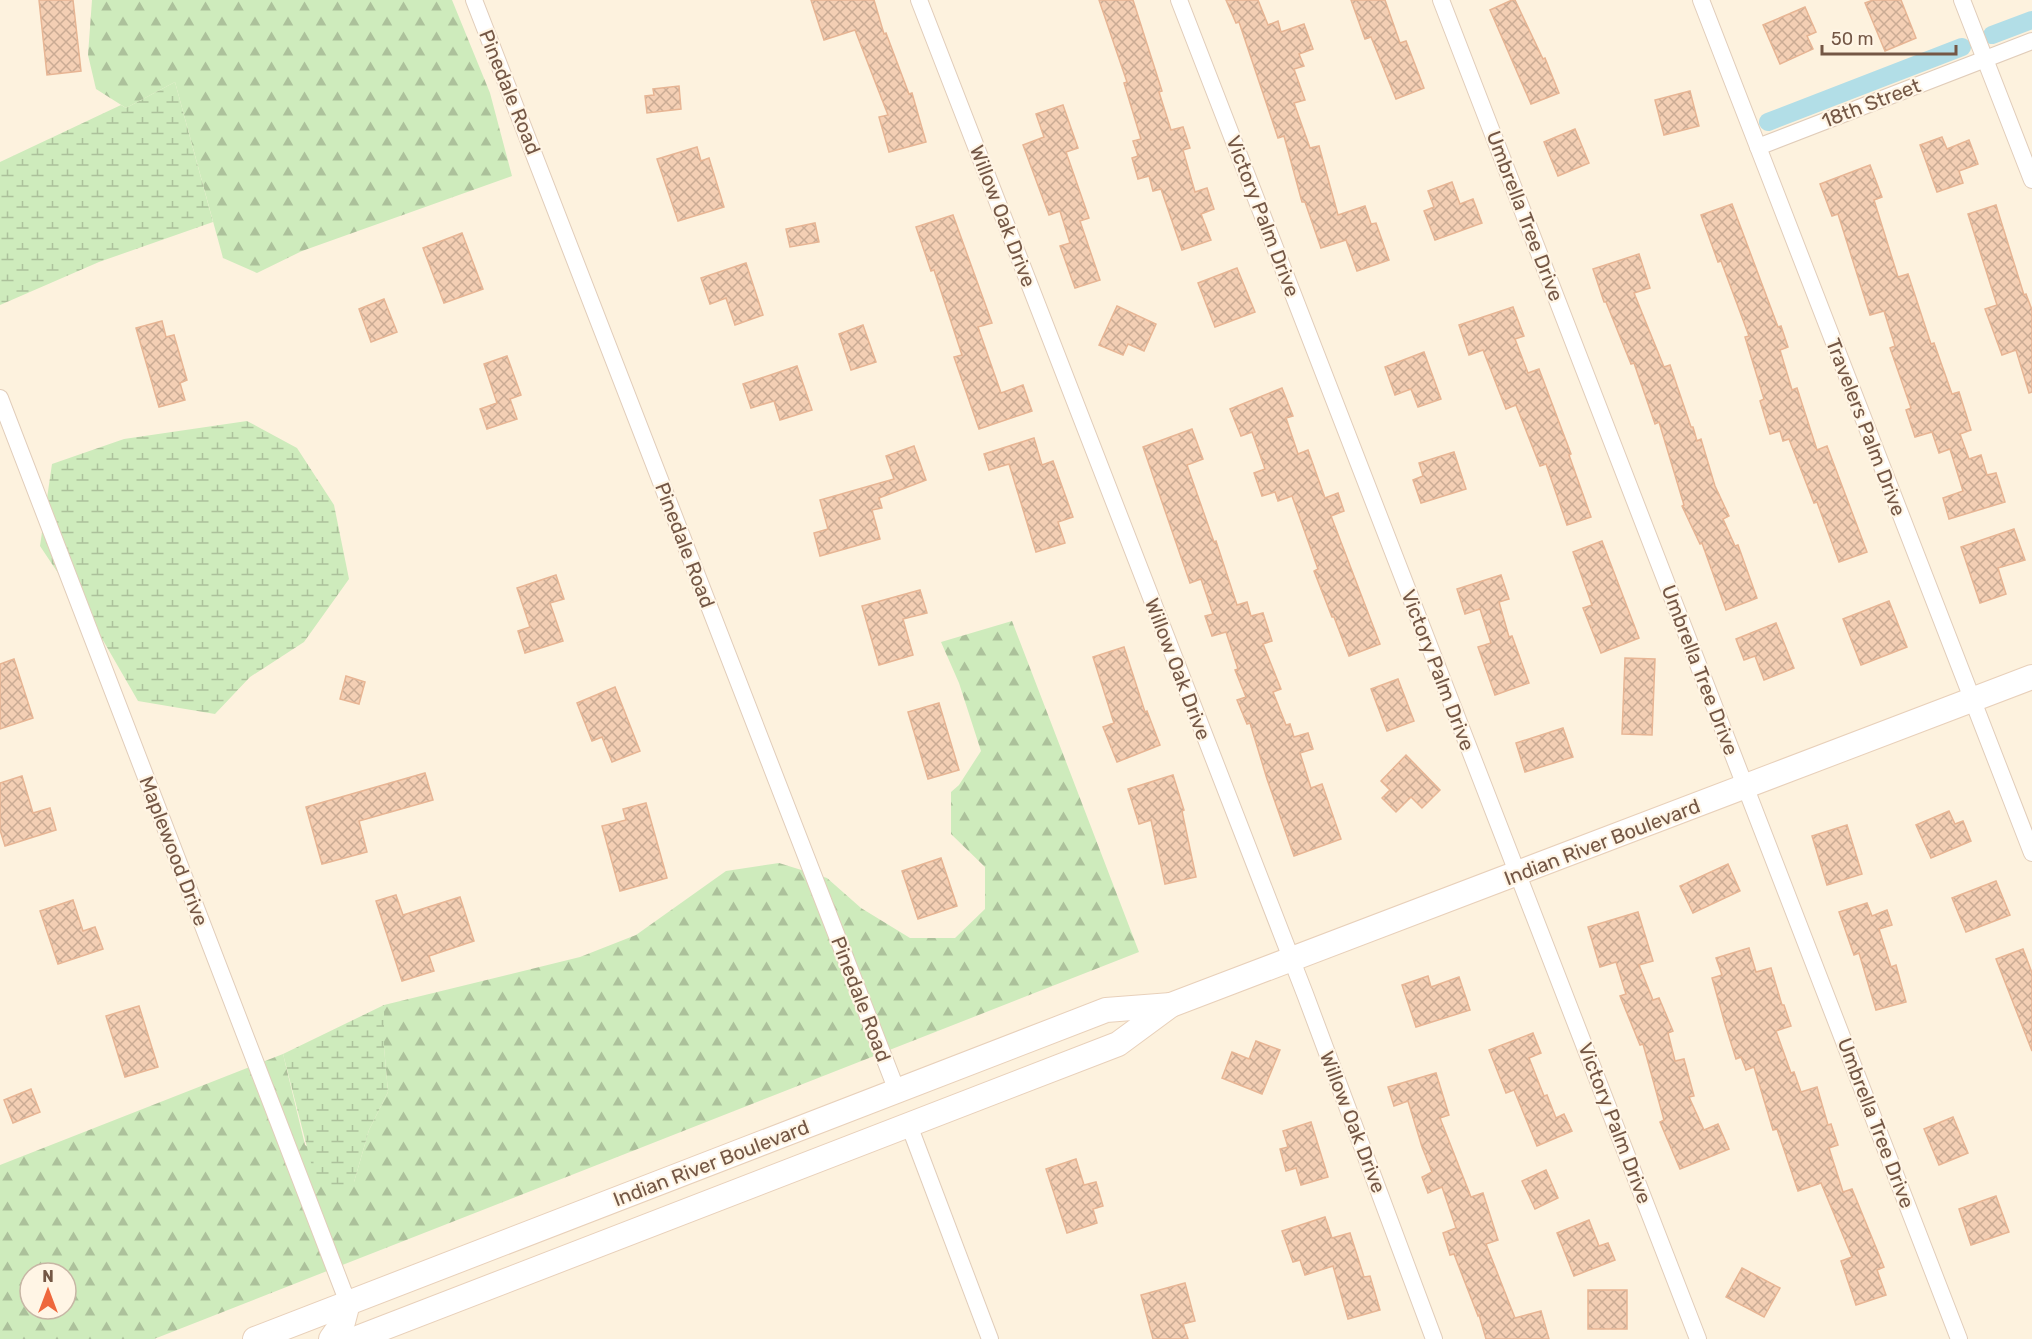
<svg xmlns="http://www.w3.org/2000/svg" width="2032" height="1339" viewBox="0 0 2032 1339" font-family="Rubik,sans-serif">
<defs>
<pattern id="forest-firs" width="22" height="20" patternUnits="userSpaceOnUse" patternTransform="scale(1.5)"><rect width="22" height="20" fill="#ceebbc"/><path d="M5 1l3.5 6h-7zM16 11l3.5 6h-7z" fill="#acc19b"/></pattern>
<pattern id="wetland-marsh" width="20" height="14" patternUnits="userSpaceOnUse" patternTransform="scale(1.5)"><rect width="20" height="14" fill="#ceebbc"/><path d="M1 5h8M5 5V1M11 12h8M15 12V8" fill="none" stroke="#acc19b"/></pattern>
<pattern id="building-cross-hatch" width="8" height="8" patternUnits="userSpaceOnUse" patternTransform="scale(1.5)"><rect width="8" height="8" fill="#f4cfb4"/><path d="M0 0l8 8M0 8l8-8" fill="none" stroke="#caab94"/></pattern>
</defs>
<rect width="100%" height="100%" fill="#fdf2de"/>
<g fill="url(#forest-firs)" fill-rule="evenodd">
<path d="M92 0H452L490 93 512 176 302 251 257 273 223 258 175 82 126 108 96 89 88 55Z"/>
<path d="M1012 621 1139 952 154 1339H0V1165L283 1054 305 1145 354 1182 369 1130 388 1092 384 1047V1005L580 957 636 935 726 871 779 863 827 878 861 908 910 938H955L985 909V867L951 834V792L959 785 981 751 959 683 941 642ZM30 1273H66V1309H30Z"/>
</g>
<g fill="url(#wetland-marsh)">
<path d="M175 82 213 222 99 262 0 305V162L121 105 126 108Z"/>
<path d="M247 421 297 448 334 505 349 579 304 642 250 677 215 714 138 701 104 642 40 546 52 464 124 439Z"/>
<path d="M384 1005V1047L388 1092 369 1130 354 1182 335 1194 316 1182 283 1054Z"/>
</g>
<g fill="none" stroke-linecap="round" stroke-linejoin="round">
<g stroke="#b2dee7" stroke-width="18">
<path d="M1992 35 2032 20"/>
<path d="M1768 122 1962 47"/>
</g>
</g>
<g fill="url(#building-cross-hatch)" stroke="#e7b594" stroke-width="1.5">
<path d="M39 0H73L81 71 47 75Z"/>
<path d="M811 0H874L884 34 886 33 909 94 912 93 926 142 889 152 879 117 888 115 855 30 824 40Z"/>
<path d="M1099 0H1133L1162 91 1159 92 1171 130 1183 127 1190 148 1183 150 1195 192 1207 188 1214 209 1201 214 1211 240 1182 250 1161 189 1153 191 1149 176 1138 179 1132 158 1138 156 1133 141 1141 139 1124 83 1127 82Z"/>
<path d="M1226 0H1258L1268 25 1278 21 1281 32 1304 24 1313 49 1299 54 1304 66 1294 69 1305 100 1294 103 1310 148 1319 146 1338 215 1365 206 1371 224 1376 223 1389 260 1357 271 1346 240 1321 248 1305 202H1302L1284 136 1278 138 1239 22 1236 23Z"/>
<path d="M1351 0H1385L1400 43 1406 41 1424 88 1396 99 1371 37 1365 39Z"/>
<path d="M1512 0H1515L1543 59 1545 58 1559 93 1531 104 1490 10Z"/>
<path d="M1873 0H1901L1916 38 1885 51 1865 3Z"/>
<path d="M1805 7 1816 32 1807 36 1813 49 1780 64 1763 25Z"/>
<path d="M679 86 681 109 647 113 645 96 654 95 653 89Z"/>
<path d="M1690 91 1699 126 1664 135 1655 100Z"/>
<path d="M1063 105 1078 148 1066 152 1089 218 1080 221 1100 280 1075 288 1060 246 1070 243 1060 211 1049 215 1023 145 1044 137 1036 114Z"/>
<path d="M1575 129 1589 163 1558 176 1544 142Z"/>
<path d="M1942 137 1947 149 1969 140 1978 164 1959 171 1963 183 1937 192 1920 145Z"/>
<path d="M697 147 701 161 709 158 724 207 678 221 657 159Z"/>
<path d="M1870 165 1882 197 1874 200 1898 277 1908 274 1931 344 1934 343 1952 394 1959 392 1971 430 1960 434 1969 459 1981 455 1987 475 1996 473 2005 502 1949 519 1943 498 1963 491 1950 449 1939 453 1932 432 1915 437 1906 410 1911 408 1890 348 1895 346 1884 311 1870 315 1838 214 1832 216 1820 184Z"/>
<path d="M1452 182 1460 204 1473 199 1482 223 1435 240 1424 211 1434 207 1428 191Z"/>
<path d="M1732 204 1778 327 1781 326 1788 347 1780 350 1792 390 1797 388 1817 450 1827 446 1867 552 1839 562 1817 502 1814 503 1789 439 1783 441 1780 431 1770 434 1760 401 1764 399 1745 337 1749 336 1721 261 1718 262 1701 215Z"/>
<path d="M1996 205 2024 295 2026 294 2032 310V392L2029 393 2016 350 2002 355 1985 309 1997 305 1968 214Z"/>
<path d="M953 215 992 323 978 327 1001 393 1023 385 1032 411 979 429 954 357 962 355 934 270 931 271 916 227Z"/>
<path d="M815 223 819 242 790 247 786 229Z"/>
<path d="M462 233 483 289 444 303 423 248Z"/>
<path d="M1639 254 1650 288 1634 293 1664 367 1670 365 1691 427H1693L1697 441 1701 439 1715 486 1729 516 1723 519 1735 546 1738 545 1757 598 1726 610 1702 543 1700 544 1682 506 1684 505 1659 422 1655 424 1634 363 1631 364 1606 302H1604L1593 269Z"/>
<path d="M746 263 763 315 735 325 726 298 710 304 701 278Z"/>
<path d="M1237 268 1255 312 1215 327 1198 283Z"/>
<path d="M384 299 397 332 371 342 359 309Z"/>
<path d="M1117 306 1156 324 1144 351 1128 344 1123 355 1099 345Z"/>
<path d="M1513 307 1524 336 1515 339 1528 373 1539 369 1571 454 1569 455 1591 517 1567 525 1546 464 1540 466 1516 405 1506 409 1483 350 1469 355 1459 325Z"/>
<path d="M162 321 166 337 174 335 187 380 180 383 185 400 159 407 136 328Z"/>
<path d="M863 325 876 362 851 370 839 334Z"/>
<path d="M1424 352 1441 399 1418 407 1411 389 1395 395 1385 367Z"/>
<path d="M507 356 521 395 510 399 517 419 487 429 480 409 497 403 484 364Z"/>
<path d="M797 366 812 410 780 420 774 401 751 408 743 384Z"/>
<path d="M1282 388 1293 416 1286 418 1298 454 1308 450 1325 498 1338 493 1344 511 1331 516 1380 644 1349 656 1334 617H1332L1314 571 1318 569 1292 496 1278 501 1275 492 1262 496 1254 473 1265 469 1252 432 1241 436 1230 409Z"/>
<path d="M1192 429 1203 459 1187 465 1214 542 1216 541 1237 605 1247 602 1251 616 1263 613 1272 641 1263 644 1281 689 1273 692 1286 725 1290 724 1294 737 1308 733 1313 749 1300 753 1311 788 1322 784 1341 839 1294 856 1267 779 1250 723 1247 724 1237 700 1246 697 1235 670 1238 669 1226 632 1212 636 1205 616 1213 614 1201 579 1190 583 1143 447Z"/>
<path d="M1034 438 1042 465 1053 461 1073 517 1058 522 1065 543 1036 552 1009 464 989 470 984 454Z"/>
<path d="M914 446 926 480 879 498 882 508 872 510 880 539 820 556 814 533 828 529 820 500 894 479 886 456Z"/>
<path d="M1454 452 1466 489 1421 503 1413 480 1423 476 1419 463Z"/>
<path d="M2014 529 2025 560 1998 568 2006 594 1980 603 1961 547Z"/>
<path d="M1602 541 1639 638 1601 653 1583 608 1592 605 1573 552Z"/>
<path d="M556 575 564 599 550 603 563 641 525 653 518 631 530 627 517 588Z"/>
<path d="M1501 575 1509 599 1499 602 1509 637 1512 636 1529 683 1495 695 1478 647 1491 643 1480 609 1465 614 1457 589Z"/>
<path d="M920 590 927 613 903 619 913 655 879 665 862 606Z"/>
<path d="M1889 601 1907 647 1861 665 1843 619Z"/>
<path d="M1776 623 1794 668 1764 680 1755 656 1744 660 1736 639Z"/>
<path d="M1124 647 1145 712 1147 711 1160 745 1117 762 1103 727 1114 723 1093 657Z"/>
<path d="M1625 658 1655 659 1652 735 1622 734Z"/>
<path d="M14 659 33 718 0 729V664Z"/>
<path d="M346 676 365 682 359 704 340 699Z"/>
<path d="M1398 679 1414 721 1387 731 1371 689Z"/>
<path d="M615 687 640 751 612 762 602 737 592 741 577 703Z"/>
<path d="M939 703 959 770 928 779 908 712Z"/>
<path d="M1563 728 1573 757 1525 772 1516 743Z"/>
<path d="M1406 755 1440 790 1422 808 1411 797 1396 812 1382 798 1390 790 1381 781Z"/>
<path d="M425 773 433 800 359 821 367 852 322 864 306 807Z"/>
<path d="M1173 775 1184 810 1182 811 1196 877 1165 884 1151 820 1139 824 1128 789Z"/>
<path d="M22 776 33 813 50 808 56 830 5 846 0 830V783Z"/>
<path d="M646 803 667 878 620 891 602 826 626 820 623 809Z"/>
<path d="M1949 811 1955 824 1963 821 1971 841 1931 858 1916 825Z"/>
<path d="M1847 825 1862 874 1827 885 1812 836Z"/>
<path d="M941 858 957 906 918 919 902 871Z"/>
<path d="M1728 864 1740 891 1693 913 1680 886Z"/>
<path d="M1996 881 2010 915 1966 932 1952 898Z"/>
<path d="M396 895 403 915 460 897 474 941 429 956 434 971 402 981 376 901Z"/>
<path d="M73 900 83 931 95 927 103 949 58 964 40 911Z"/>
<path d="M1867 903 1872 916 1887 910 1892 925 1879 929 1891 967 1896 965 1906 1002 1876 1010 1859 953 1854 955 1839 912Z"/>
<path d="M1638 912 1653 961 1639 965 1653 1000 1659 998 1673 1031 1668 1033 1675 1061 1684 1059 1694 1096 1689 1097 1704 1130 1718 1124 1729 1149 1680 1169 1660 1122 1664 1120 1643 1044 1640 1045 1620 996 1626 994 1616 962 1600 967 1588 927Z"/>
<path d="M1749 948 1756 972 1771 968 1782 1005H1784L1791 1026 1776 1031 1791 1073 1794 1072 1801 1092 1817 1087 1828 1125 1831 1124 1838 1145 1829 1148 1843 1192 1852 1189 1884 1267 1877 1270 1886 1295 1856 1305 1841 1261 1852 1257 1821 1183 1798 1191 1777 1129 1773 1130 1754 1067 1746 1070 1741 1057 1736 1059 1725 1024 1712 978 1722 975 1716 958Z"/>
<path d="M2023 949 2032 973V1051L1996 959Z"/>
<path d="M1428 976 1431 987 1459 977 1470 1010 1416 1027 1402 985Z"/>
<path d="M139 1006 158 1067 125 1077 106 1016Z"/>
<path d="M1533 1033 1541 1053 1529 1058 1544 1096 1547 1095 1556 1118 1564 1114 1572 1131 1537 1146 1514 1090 1506 1093 1489 1050Z"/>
<path d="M1256 1041 1280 1050 1262 1094 1222 1078 1232 1052 1249 1059Z"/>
<path d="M1436 1073 1449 1115 1440 1118 1471 1197 1483 1193 1498 1240 1486 1244 1515 1318 1541 1311 1549 1339H1486L1479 1315 1478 1316 1454 1254 1450 1255 1443 1233 1456 1228 1442 1187 1428 1193 1422 1177 1432 1172 1422 1147 1408 1101 1394 1106 1388 1087Z"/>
<path d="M31 1089 40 1112 13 1123 4 1100Z"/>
<path d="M1953 1117 1968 1153 1939 1165 1924 1129Z"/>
<path d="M1311 1122 1328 1177 1301 1185 1296 1168 1286 1171 1280 1149 1288 1147 1283 1131Z"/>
<path d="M1076 1159 1084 1185 1096 1182 1103 1206 1093 1209 1097 1223 1067 1233 1046 1169Z"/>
<path d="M1546 1170 1558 1198 1535 1209 1522 1181Z"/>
<path d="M1996 1196 2009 1232 1971 1245 1959 1209Z"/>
<path d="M1325 1217 1332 1238 1350 1233 1364 1277 1370 1276 1380 1310 1348 1319 1333 1266 1305 1275 1300 1260 1293 1262 1282 1231Z"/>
<path d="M1589 1220 1599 1246 1608 1243 1615 1260 1574 1276 1557 1233Z"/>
<path d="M1742 1268 1780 1288 1764 1317 1726 1297Z"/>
<path d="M1185 1283 1195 1321 1183 1324 1188 1339H1153L1141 1295Z"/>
<rect x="1588" y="1290" width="39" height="39"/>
</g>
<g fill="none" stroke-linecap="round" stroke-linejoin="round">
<defs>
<g id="street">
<path d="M474 0 897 1091"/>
<path d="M919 0 1305 994 1434 1339"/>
<path d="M1179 0 1698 1339"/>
<path d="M1441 0 1959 1339"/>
<path d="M1701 0 2032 853"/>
<path d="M1962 0 2032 180"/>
<path d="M1758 147 2032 41"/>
<path d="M0 398 348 1303"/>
<path d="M909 1125 990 1339"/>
</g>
<g id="secondary">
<path d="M255 1339 1106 1010 1171 1005"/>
<path d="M331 1339 343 1322 348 1303"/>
<path d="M355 1339 1118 1044 1171 1005 2032 677"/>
</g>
</defs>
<use href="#street" stroke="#e1cdba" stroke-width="18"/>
<use href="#secondary" stroke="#e8d0ba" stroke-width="26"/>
<use href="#street" stroke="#fff" stroke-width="16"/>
<use href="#secondary" stroke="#fff" stroke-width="24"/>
</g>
<g text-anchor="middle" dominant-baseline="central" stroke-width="4.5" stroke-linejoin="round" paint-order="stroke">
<g font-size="20" fill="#745745" stroke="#fff5e5">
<text transform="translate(510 92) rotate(68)">Pinedale Road</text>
<text transform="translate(1871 103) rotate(-21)">18th Street</text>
<text transform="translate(1003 216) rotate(69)">Willow Oak Drive</text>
<text transform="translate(1263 216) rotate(69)">Victory Palm Drive</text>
<text transform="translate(1525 216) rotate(69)">Umbrella Tree Drive</text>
<text transform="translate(1866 427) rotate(69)">Travelers Palm Drive</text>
<text transform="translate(685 545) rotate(69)">Pinedale Road</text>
<text transform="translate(1178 669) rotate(69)">Willow Oak Drive</text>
<text transform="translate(1438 670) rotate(69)">Victory Palm Drive</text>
<text transform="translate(1700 670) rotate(69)">Umbrella Tree Drive</text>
<text transform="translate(1602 842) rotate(-21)">Indian River Boulevard</text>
<text transform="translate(174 851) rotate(69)">Maplewood Drive</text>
<text transform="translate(861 999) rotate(69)">Pinedale Road</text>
<text transform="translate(1353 1122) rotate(69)">Willow Oak Drive</text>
<text transform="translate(1615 1123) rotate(69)">Victory Palm Drive</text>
<text transform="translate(1876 1123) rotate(69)">Umbrella Tree Drive</text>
<text transform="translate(711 1163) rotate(-21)">Indian River Boulevard</text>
</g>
</g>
<g transform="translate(48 1291)"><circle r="28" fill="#fff5e5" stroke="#c7b6a5" stroke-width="1.5"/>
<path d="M0-4.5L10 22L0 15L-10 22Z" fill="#ee673c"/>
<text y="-9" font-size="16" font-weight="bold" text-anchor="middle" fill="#745745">N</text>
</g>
<path d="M1822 45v9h134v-9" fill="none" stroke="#745745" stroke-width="3"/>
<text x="1831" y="45" font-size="18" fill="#745745" stroke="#fff5e5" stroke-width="4.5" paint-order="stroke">50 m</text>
</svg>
